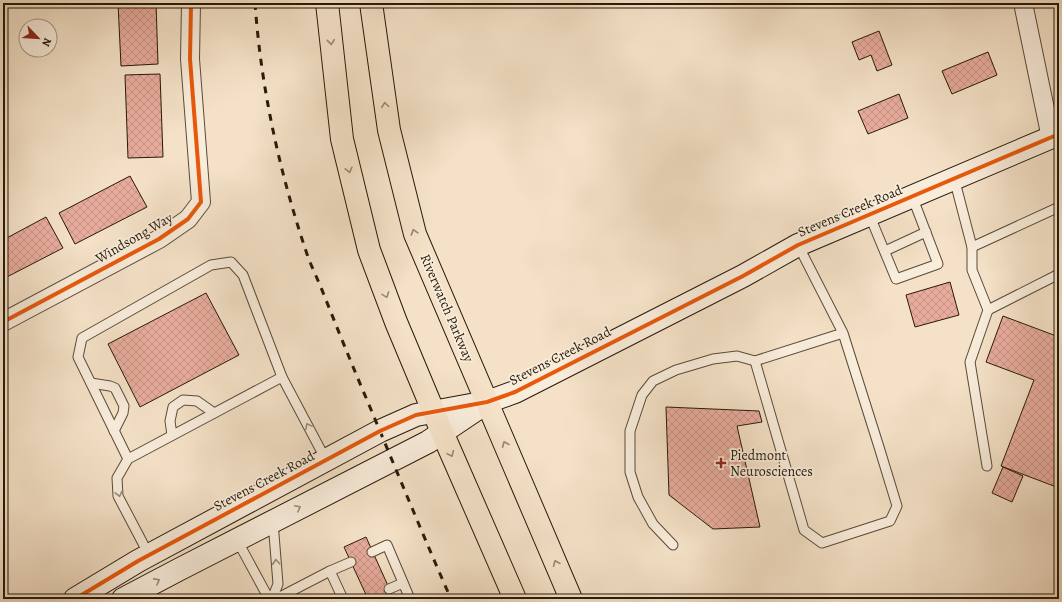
<svg xmlns="http://www.w3.org/2000/svg" width="1062" height="602" viewBox="0 0 1062 602" font-family="Alegreya,serif">
<defs>
<pattern id="building-cross-hatch" width="8" height="8" patternUnits="userSpaceOnUse"><rect width="8" height="8" fill="#e8ac9d"/><path d="M0 0l8 8M0 8l8-8" fill="none" stroke="#c79386"/></pattern>
</defs>
<rect width="100%" height="100%" fill="#f4e1c7"/>
<filter id="stains"><feTurbulence type="fractalNoise" baseFrequency=".005" numOctaves="4"/><feColorMatrix values="0 0 0 0 .2 0 0 0 0 .09 0 0 0 0 .02 0 0 0 .5 -.17"/></filter>
<radialGradient id="worn" r=".72"><stop offset=".6" stop-color="#630" stop-opacity="0"/><stop offset="1" stop-color="#630" stop-opacity=".3"/></radialGradient>
<g fill="url(#building-cross-hatch)" stroke="#271909">
<path d="M118 3H156L158 64 121 66Z"/>
<path d="M879 31 892 65 877 71 871 55 859 60 852 42Z"/>
<path d="M988 52 997 75 952 94 942 71Z"/>
<path d="M160 74 163 157 128 158 125 75Z"/>
<path d="M899 94 908 118 868 134 858 111Z"/>
<path d="M130 176 147 207 75 244 59 213Z"/>
<path d="M46 217 63 248 3 279V240Z"/>
<path d="M950 282 959 315 915 327 906 295Z"/>
<path d="M206 293 239 355 140 407 108 344Z"/>
<path d="M1003 316 1059 337V488L1001 466 1034 380 986 362Z"/>
<path d="M666 407 759 411 762 422 737 426 760 527 713 529 669 495Z"/>
<path d="M1003 467 1023 476 1012 502 992 493Z"/>
<path d="M366 537 394 599H368L344 547Z"/>
</g>
<g fill="none" stroke-linecap="round" stroke-linejoin="round">
<defs>
<g id="lane">
<path d="M954 178 972 247 1059 207"/>
<path d="M869 214 896 279 938 264 912 196"/>
<path d="M798 245 843 333 879 447 897 506 890 521 822 543 804 530 755 361 843 333"/>
<path d="M972 247V270L988 310 970 362 987 466"/>
<path d="M885 251 926 232"/>
<path d="M988 310 1059 274"/>
<path d="M91 383 110 386 115 388 124 406 123 413 114 431"/>
<path d="M172 435 170 421 173 407 183 400 197 401 214 413"/>
<path d="M128 459 78 357 82 338 211 265 231 262 243 275 282 377 326 460"/>
<path d="M237 540 269 599"/>
<path d="M673 545 653 524 638 497 630 472V431L642 395 653 381 676 370 713 359 737 356 755 361"/>
<path d="M372 552 387 545 410 599"/>
<path d="M149 555 118 496 117 478 128 459 282 377"/>
<path d="M330 571 351 562"/>
<path d="M389 589 403 583"/>
<path d="M272 599 278 584 273 522"/>
<path d="M276 599 330 571 343 599"/>
</g>
<g id="street">
<path d="M1023 3 1051 138"/>
<path d="M3 322 159 239 188 219 201 202 190 59 191 3"/>
</g>
<g id="secondary">
<path d="M75 599 138 561 380 431 416 415 487 402 515 392 743 276 798 245 1059 134"/>
<path d="M123 599 180 569 428 442 480 407"/>
</g>
<g id="primary">
<path d="M327 3 342 139 369 250 396 322 442 432 515 599"/>
<path d="M371 3 389 130 415 234 571 599"/>
</g>
</defs>
<use href="#lane" stroke="#5a4b38" stroke-width="11"/>
<use href="#street" stroke="#5a4b38" stroke-width="20"/>
<use href="#secondary" stroke="#271909" stroke-width="24"/>
<use href="#primary" stroke="#271909" stroke-width="24"/>
<use href="#lane" stroke="#f8ecdb" stroke-width="9"/>
<use href="#street" stroke="#f8ecdb" stroke-width="18"/>
<use href="#secondary" stroke="#f8ecdb" stroke-width="22"/>
<use href="#primary" stroke="#f4e1c7" stroke-width="22"/>
<path stroke="#271909" stroke-width="3" stroke-dasharray="7 7" stroke-linecap="butt" d="M255 3C261 89 280 175 308 257 313 270 319 282 324 295 338 330 352 365 367 400 395 467 422 533 451 599"/>
<defs>
<g id="cycleway">
<path d="M3 322 159 239 188 219 201 202 190 59 191 3"/>
<path d="M75 599 138 561 380 431 416 415 487 402 515 392 743 276 798 245 1059 134"/>
</g>
</defs>
<use href="#cycleway" stroke="#f8ecdb" stroke-width="6"/>
<use href="#cycleway" stroke="#e8590c" stroke-width="4"/>
</g>
<defs><path id="oneway-chevron" d="M-2-3.5L2.5 0L-2 3.5" fill="none" stroke-width="1.6" stroke-linecap="round" stroke-linejoin="round"/></defs>
<g stroke="#988772">
<use href="#oneway-chevron" transform="translate(331 42) rotate(84)"/>
<use href="#oneway-chevron" transform="translate(385 105) rotate(-98)"/>
<use href="#oneway-chevron" transform="translate(349 170) rotate(76)"/>
<use href="#oneway-chevron" transform="translate(414 232) rotate(-107)"/>
<use href="#oneway-chevron" transform="translate(386 295) rotate(70)"/>
<use href="#oneway-chevron" transform="translate(505 444) rotate(-113)"/>
<use href="#oneway-chevron" transform="translate(451 454) rotate(66)"/>
<use href="#oneway-chevron" transform="translate(556 563) rotate(-113)"/>
</g>
<g stroke="#9a8d7c">
<use href="#oneway-chevron" transform="translate(308 426) rotate(-118)"/>
<use href="#oneway-chevron" transform="translate(119 494) rotate(77)"/>
<use href="#oneway-chevron" transform="translate(298 508) rotate(-27)"/>
<use href="#oneway-chevron" transform="translate(276 562) rotate(-95)"/>
<use href="#oneway-chevron" transform="translate(157 581) rotate(-28)"/>
</g>
<path fill="#8f2418" stroke="#f8ecdb" stroke-width="1.5" d="M719 457h4v4h4v4h-4v4h-4v-4h-4v-4h4z"/>
<g text-anchor="middle" dominant-baseline="central" stroke-width="3.5" stroke-linejoin="round" paint-order="stroke">
<g font-size="14" fill="#271909" stroke="#f8ecdb">
<text transform="translate(850 211) rotate(-23)">Stevens Creek Road</text>
<text transform="translate(134 238) rotate(-30)">Windsong Way</text>
<text transform="translate(447 308) rotate(67)">Riverwatch Parkway</text>
<text transform="translate(560 356) rotate(-27)">Stevens Creek Road</text>
<text transform="translate(264 481) rotate(-28)">Stevens Creek Road</text>
</g>
<g font-size="14" fill="#271909" stroke="#f8ecdb" text-anchor="start">
<text x="730" y="455">Piedmont<tspan x="730" dy="16">Neurosciences</tspan></text>
</g>
</g>
<rect width="1062" height="602" fill="none" stroke="#f4e1c7" stroke-width="16"/>
<rect x="4" y="4" width="1054" height="594" fill="none" stroke="#271909" stroke-width="2"/>
<rect x="8" y="8" width="1046" height="586" fill="none" stroke="#271909"/>
<g transform="translate(38 38) rotate(115)"><circle r="19" fill="#f8ecdb" stroke="#a49887"/>
<path d="M0-3L7 15L0 10L-7 15Z" fill="#8f2418"/>
<text y="-6" font-size="11" font-weight="bold" text-anchor="middle" fill="#271909">N</text>
</g>
<rect width="100%" height="100%" filter="url(#stains)"/>
<rect width="100%" height="100%" fill="url(#worn)"/>
</svg>
